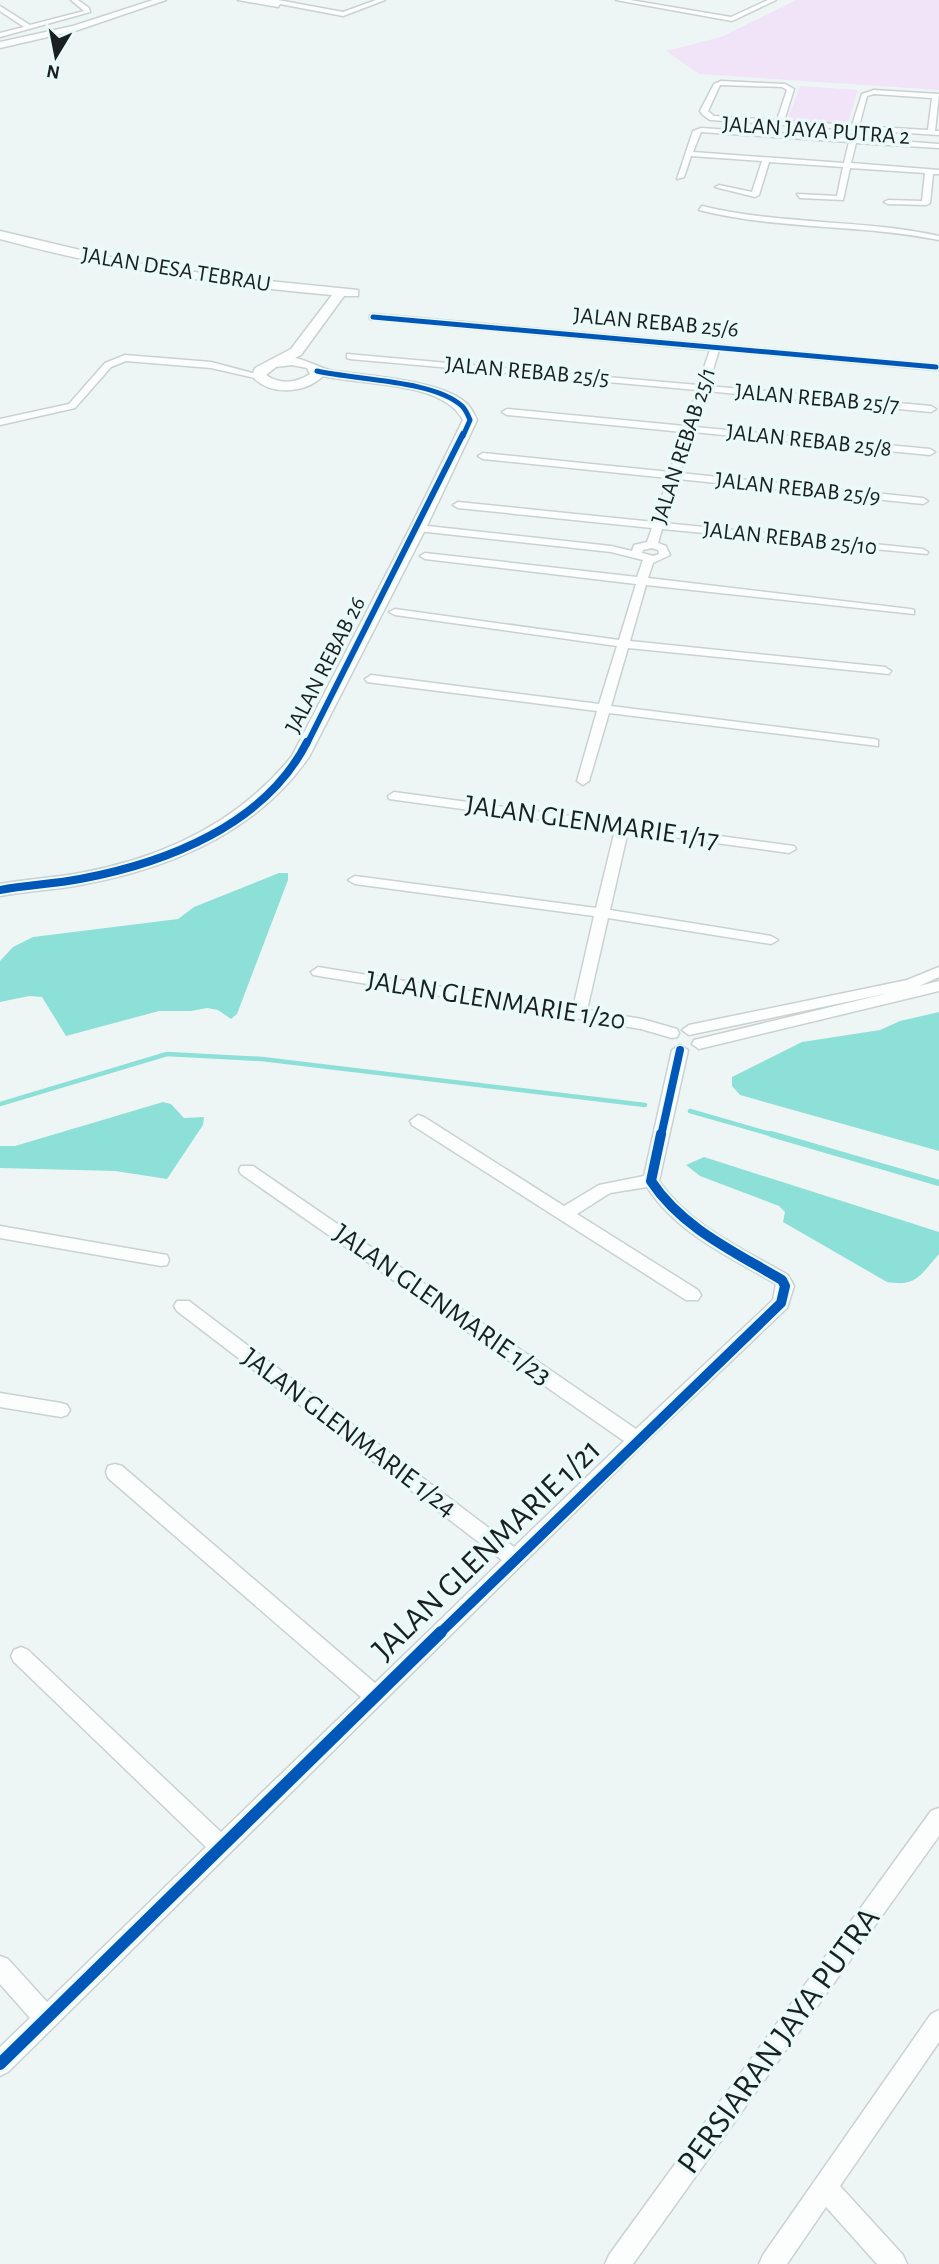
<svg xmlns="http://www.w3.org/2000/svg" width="939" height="2264" viewBox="0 0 939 2264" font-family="'Alegreya Sans',sans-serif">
<rect width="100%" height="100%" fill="#eef6f5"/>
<g fill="#f2e4f8">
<path d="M796 0H939V90L699 74 666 51 721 37Z"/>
<path d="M800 86 858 90 848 123 797 121 788 118Z"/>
</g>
<g fill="#8ce0d8">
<path d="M279 873H288V880L237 1014 231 1019 218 1010 207 1008 191 1011H159L66 1036 42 997 29 996 0 1002V961L13 947 33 937 178 919 194 907Z"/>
<path d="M939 1012V1151L740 1095 732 1086V1077L802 1042 880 1030 900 1021Z"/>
<path d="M163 1102 171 1104 184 1118 204 1117 203 1125 167 1179 115 1171 0 1168V1146H15Z"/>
<path d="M704 1157 939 1232V1254C920 1275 917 1287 887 1282L783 1222 785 1212 779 1206 700 1176 686 1165Z"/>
</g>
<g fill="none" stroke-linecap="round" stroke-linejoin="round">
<g stroke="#8ce0d8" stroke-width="4.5">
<path d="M0 1104 167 1054 262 1059 645 1105"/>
<path d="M690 1111 777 1136"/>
</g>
<path stroke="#8ce0d8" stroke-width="6" d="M771 1134 939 1183"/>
<defs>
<g id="street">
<path d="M71 0H78L89 8 90 12 0 37V33L24 27 0 11V6L30 25 84 11Z"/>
<path d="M238 0H278L343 12 376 0H385L343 16 280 4 278 7Z"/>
<path d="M616 0H630L731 17 768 0H776L732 21Z"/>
<path d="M721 81 785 84 794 89 784 121 852 125 862 94 874 90 939 94 935 131H939V135L710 120 703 115 700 111 714 84ZM720 85 782 87 787 90 777 120 714 116 708 111ZM874 94 932 98 928 130 859 126 867 96Z"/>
<path d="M701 128 850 138 854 132 858 134 857 138 939 144V148L856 143 851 163 939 170V174H933L930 203 926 205 888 204 884 202 888 200 922 201 925 173 850 168 843 200 800 198 797 194 837 196 843 167 769 162 759 195 755 197 715 187 719 185 752 192 762 161 691 156 684 177 677 179 693 131ZM701 132 849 142 844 163 693 152Z"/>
<path d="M702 206C779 225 861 219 939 236V240C860 224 777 230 699 210Z"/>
<path d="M373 314 939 365V369L936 370 719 350 708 386 931 406 936 409 931 412 706 391 695 427 930 449 935 452 930 455 693 432 680 473 923 498 928 501 923 504 678 479 664 523 923 549 928 552 927 554 662 529 658 543 666 546 670 555 653 563 648 578 910 609 914 610V614L646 585 630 641 885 667 891 671 889 674 628 648 611 706 874 739 878 740V746L609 713 589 781 583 785 577 781 597 711 367 682 365 679 371 675 599 704 617 646 395 615 389 612 395 609 619 640 636 584 425 559 420 556 425 553 637 577 643 560 611 552 418 531 413 528 418 525 611 546 632 551 634 545 647 542 652 528 458 508 453 505 458 502 654 522 668 478 483 459 478 456 483 453 670 472 683 432 507 415 502 412 507 409 685 426 697 390 350 359 347 358V354L698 385 710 350 370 319V315ZM652 548 658 550 659 554 653 556 642 553 643 550Z"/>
<path d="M125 355 211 362 264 376 259 379 211 368 126 361 111 367 75 408 0 425V419L69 404 105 363Z"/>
<path d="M394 792 794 846 796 849 789 853 628 831 610 910 771 936 778 940 771 944 608 918 587 1010 642 1019 677 1029 679 1033 677 1037 672 1038 641 1029 313 975 311 972 318 967 573 1008 594 916 355 884 348 880 355 876 596 908 615 830 389 799 388 796Z"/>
<path d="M939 967V977L919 986 939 981V991L699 1049 692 1044 694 1040 889 993 689 1035 682 1030 689 1025 907 980Z"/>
<path d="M680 1045 688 1050 659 1181C689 1225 743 1249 788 1275L794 1286 787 1308 643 1445 8 2072 0 2076V2047L30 2018 0 1984V1956L8 1959 47 2002 206 1847 14 1662 11 1656 14 1650 21 1647 28 1650 221 1832 361 1697 108 1478 106 1472 108 1466 115 1464 122 1466 375 1683 502 1560 177 1311 174 1306 177 1301H189L514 1547 624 1441 241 1174 239 1170 241 1166H253L636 1429 773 1300 776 1284C730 1257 676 1233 647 1187L610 1193 577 1214 698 1290 701 1295 698 1300H686L412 1125 410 1121 418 1115 424 1117 564 1206 599 1185 644 1176 672 1050Z"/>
<path d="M0 1226 161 1254 167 1255 169 1260 167 1265 161 1266 0 1238Z"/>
<path d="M0 1393 61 1403 67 1405 70 1410 67 1415 61 1417 0 1407Z"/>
<path d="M939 1808V1836L633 2264H605L609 2255 931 1811Z"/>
<path d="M939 2010V2042L840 2186 903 2255 907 2264H877L826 2207 787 2264H759L763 2255 931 2014Z"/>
</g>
<g id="secondary">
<path d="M153 0H166L78 30 0 48V42L73 26Z"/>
<path d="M0 231 131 262 220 276 358 290V296H344L301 355 295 358C310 361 319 368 333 371 365 375 449 381 469 406 472 410 475 415 477 420L426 528 309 757C256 833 169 869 80 885 54 890 27 891 0 896V884C27 879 54 878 80 873 163 858 239 822 292 756L410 528 463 420C443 381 362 385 323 376 305 394 269 396 252 376L255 368 291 349 332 295C220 285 109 269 0 239ZM292 365 307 368 310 374C296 383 280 385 266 375L276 367Z"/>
</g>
</defs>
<use href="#street" stroke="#cad1d0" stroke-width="3"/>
<use href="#secondary" stroke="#cad1d0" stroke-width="3"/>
<use href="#street" fill="#fcfefe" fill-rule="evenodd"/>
<use href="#secondary" fill="#fcfefe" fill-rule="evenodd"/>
<defs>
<g id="cycleway-far4">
<path d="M373 317 936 367"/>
<path d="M317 371C355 380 434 380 462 406 465 409 468 415 470 420L463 436"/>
</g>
<path id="cycleway-far3" d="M307 744 463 434"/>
<g id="cycleway-far2">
<path d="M0 890C27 885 54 884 80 879 166 863 265 825 307 742"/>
<path d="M661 1136 680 1050"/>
</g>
<path id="cycleway-far1" d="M440 1633 781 1303 785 1286 782 1280C735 1252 682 1228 651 1181L661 1134"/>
<path id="cycleway" d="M0 2064 441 1632"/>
</defs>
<use href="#cycleway-far4" stroke="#eafaf8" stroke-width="8"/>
<use href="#cycleway-far3" stroke="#eafaf8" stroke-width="10"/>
<use href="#cycleway-far2" stroke="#eafaf8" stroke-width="11"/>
<use href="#cycleway-far1" stroke="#eafaf8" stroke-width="14"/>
<use href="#cycleway" stroke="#eafaf8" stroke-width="17"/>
<use href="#cycleway-far4" stroke="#0057b8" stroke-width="5"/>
<use href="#cycleway-far3" stroke="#0057b8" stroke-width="6"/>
<use href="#cycleway-far2" stroke="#0057b8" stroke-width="8"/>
<use href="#cycleway-far1" stroke="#0057b8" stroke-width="10"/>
<use href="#cycleway" stroke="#0057b8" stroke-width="12"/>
</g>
<g text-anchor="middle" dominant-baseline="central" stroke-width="7" stroke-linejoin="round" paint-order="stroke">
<g font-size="23" fill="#1a2020" stroke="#eafaf8">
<text transform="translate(816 131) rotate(4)">JALAN JAYA PUTRA 2</text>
<text transform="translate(176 270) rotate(9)">JALAN DESA TEBRAU</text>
<text transform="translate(656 323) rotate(5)">JALAN REBAB 25/6</text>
<text transform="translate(527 372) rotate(5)">JALAN REBAB 25/5</text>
<text transform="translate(817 399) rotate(5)">JALAN REBAB 25/7</text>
<text transform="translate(809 441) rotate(6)">JALAN REBAB 25/8</text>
<text transform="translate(684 446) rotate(-72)">JALAN REBAB 25/1</text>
<text transform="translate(798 489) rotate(6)">JALAN REBAB 25/9</text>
<text transform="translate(790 539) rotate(6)">JALAN REBAB 25/10</text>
<text transform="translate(326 665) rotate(-63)">JALAN REBAB 26</text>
</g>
<g font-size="28" fill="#1a2020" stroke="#eafaf8">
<text transform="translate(592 823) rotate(8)">JALAN GLENMARIE 1/17</text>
<text transform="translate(496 1001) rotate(9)">JALAN GLENMARIE 1/20</text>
<text transform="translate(442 1305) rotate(35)">JALAN GLENMARIE 1/23</text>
<text transform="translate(349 1433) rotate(37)">JALAN GLENMARIE 1/24</text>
</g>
<g font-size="33" fill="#1a2020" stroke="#eafaf8">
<text transform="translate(487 1550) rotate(-44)">JALAN GLENMARIE 1/21</text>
<text transform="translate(779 2041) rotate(-54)">PERSIARAN JAYA PUTRA</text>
</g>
</g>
<g transform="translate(56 56) rotate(190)" stroke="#eafaf8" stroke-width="5" paint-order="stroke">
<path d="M0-5L12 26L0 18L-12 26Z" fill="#1a2020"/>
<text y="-10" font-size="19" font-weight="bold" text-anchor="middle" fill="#1a2020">N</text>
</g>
</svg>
